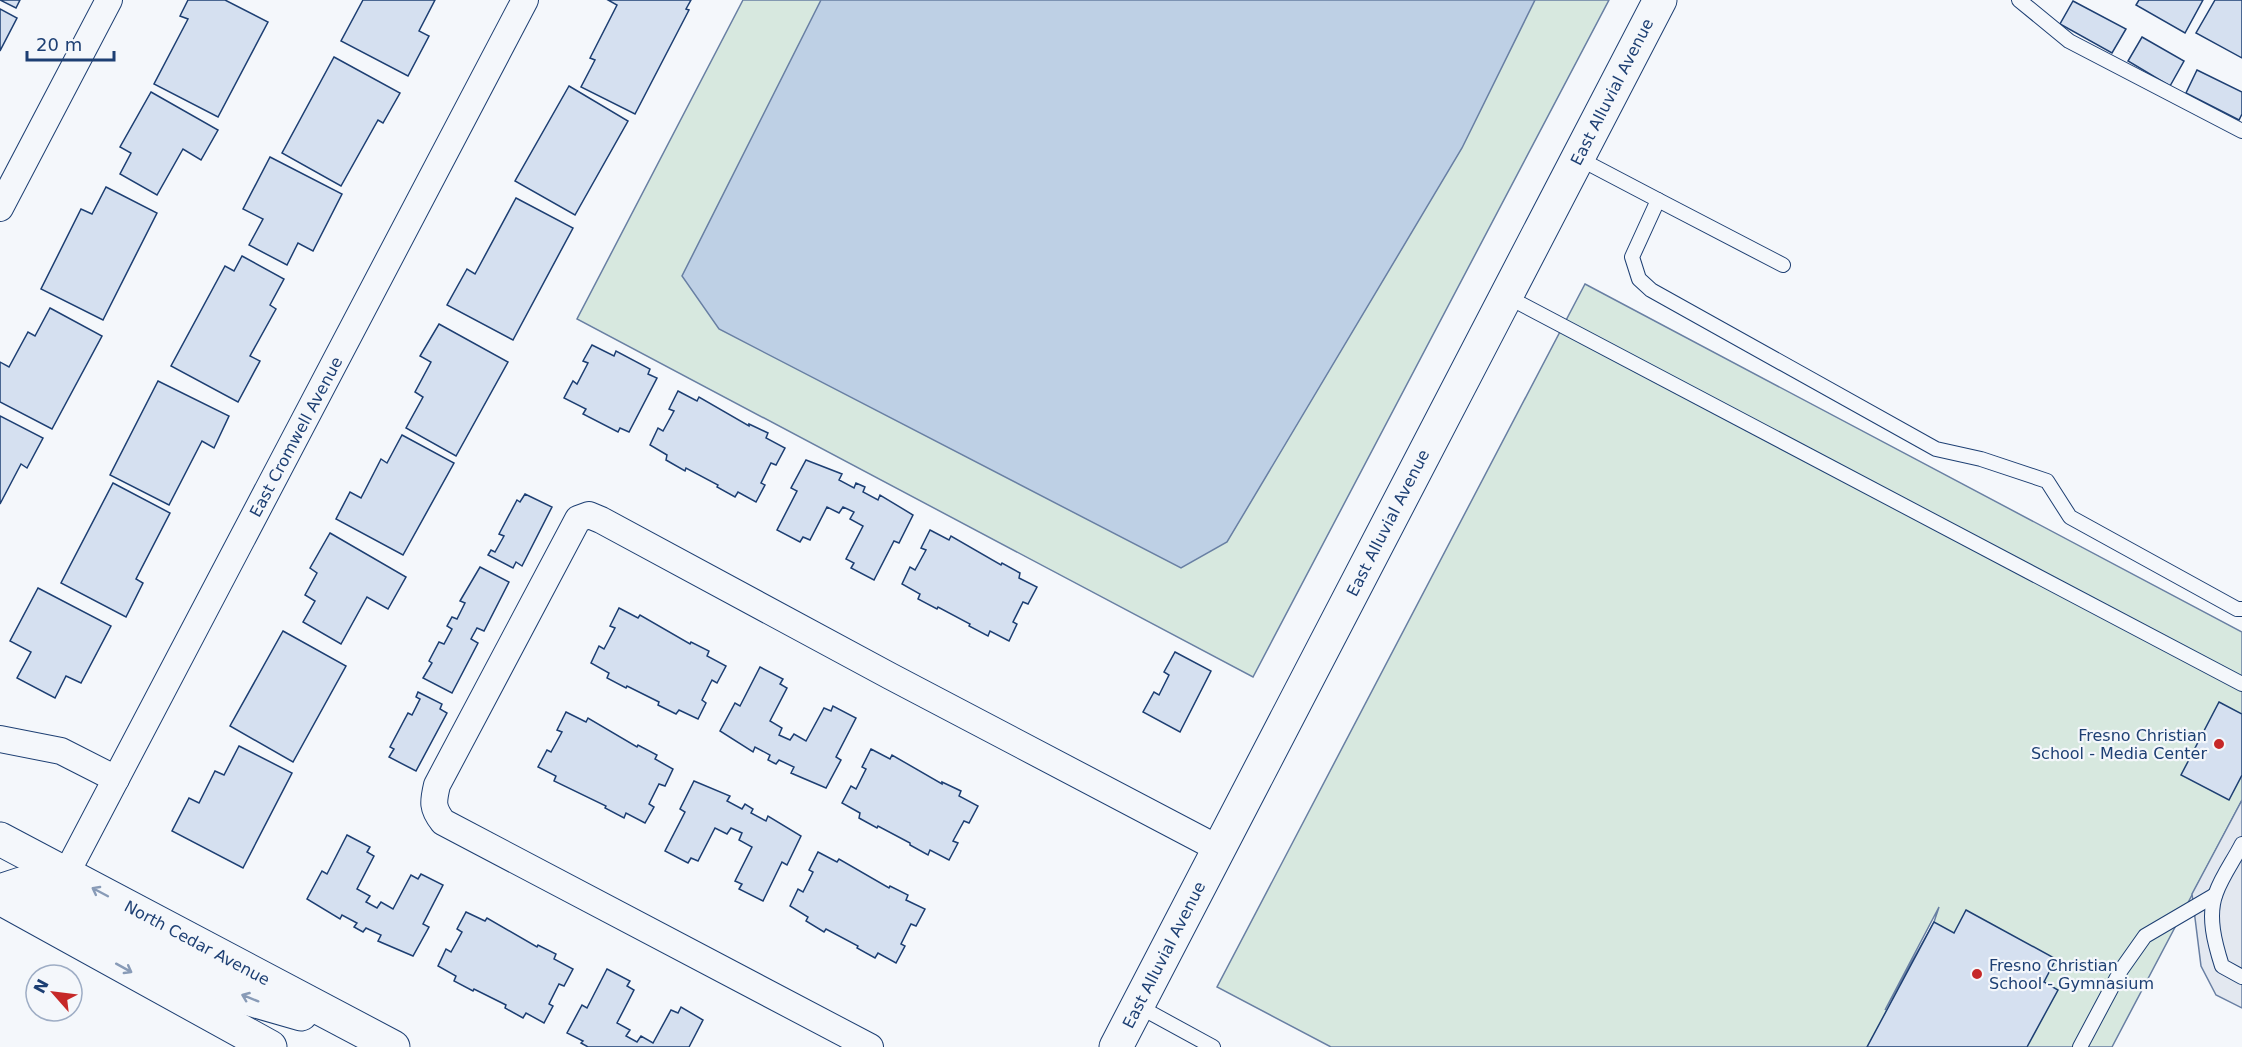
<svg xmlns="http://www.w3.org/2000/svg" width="2242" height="1047" viewBox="0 0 2242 1047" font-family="'DejaVu Sans',sans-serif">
<rect width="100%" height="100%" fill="#f4f7fb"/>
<g fill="#d7e8df" stroke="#687fa3" stroke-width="1.5" fill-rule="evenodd">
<path d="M743 0H1609L1253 677 577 319Z"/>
<path d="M1585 284 2242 632V800L2112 1047H1331L1217 987ZM1939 907 1934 922 1885 1010Z"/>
</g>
<path fill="#e3e8f0" stroke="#687fa3" stroke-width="1.5" d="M2242 800V1008L2216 995 2201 966 2192 894Z"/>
<path fill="#bed0e5" stroke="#687fa3" stroke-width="1.5" d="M821 0H1535L1462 148 1227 542 1181 568 719 329 682 276Z"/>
<g fill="#d5e0f0" stroke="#1d3f73" stroke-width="1.5">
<path d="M0 0H20L16 8Z"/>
<path d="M188 0H225L268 22 218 117 154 84 188 19 180 16Z"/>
<path d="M363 0H435L419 31 429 36 408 76 341 41Z"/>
<path d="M608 0H691L686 9 689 10 635 114 581 87 595 60 590 58 617 5Z"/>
<path d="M2139 0H2203L2185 33 2136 5Z"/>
<path d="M2215 0H2242V58L2196 33Z"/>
<path d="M2073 1 2126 29 2112 53 2060 24Z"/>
<path d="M0 9 17 18 0 51Z"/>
<path d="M2142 37 2184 61 2170 86 2128 61Z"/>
<path d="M334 57 400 93 383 123 378 120 341 186 282 153Z"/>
<path d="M2197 70 2242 92V114L2239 120 2186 93Z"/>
<path d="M569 86 628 121 575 215 515 181Z"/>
<path d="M151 92 218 130 201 160 183 149 157 195 120 174 131 153 120 147Z"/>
<path d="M270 157 342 194 313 251 298 243 287 265 249 245 263 219 243 209Z"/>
<path d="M106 187 157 213 103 320 41 289 81 209 92 214Z"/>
<path d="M516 198 573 228 513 340 447 305 467 269 475 274Z"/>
<path d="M242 256 284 279 270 305 276 309 250 356 260 361 238 402 171 366 225 266 234 271Z"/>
<path d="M50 308 102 336 52 429 0 402V362L9 367 28 332 35 336Z"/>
<path d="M439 324 508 362 456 456 406 428 423 397 415 392 431 362 420 356Z"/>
<path d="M592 345 614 356 616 351 650 369 648 374 657 378 629 432 620 428 618 432 583 414 586 409 564 398 573 381 577 384 588 363 583 361Z"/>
<path d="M158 381 229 416 214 448 202 441 169 505 110 475Z"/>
<path d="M678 391 697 401 699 397 749 426V424L768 433 766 438 785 448 776 465 771 463 761 483 765 485 756 502 738 492 735 497 717 487 718 485 686 468 685 471 666 460 667 455 650 445 658 428 663 431 674 411 669 409Z"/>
<path d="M0 416 43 438 27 468 21 464 0 504Z"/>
<path d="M402 435 454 463 403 555 336 519 350 492 361 498 381 459 387 463Z"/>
<path d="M806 460 842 474 839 480 854 488 856 483 865 487 863 492 878 500 880 495 913 515 899 543 894 541 874 580 851 568 854 563 846 559 863 526 850 519 854 512 843 507 839 513 827 507 810 540 803 537 800 542 777 530 797 491 791 488Z"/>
<path d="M113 483 170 513 136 579 143 583 126 617 61 583Z"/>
<path d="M525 494 552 507 522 566 516 562 513 568 488 555 491 550 495 552 504 536 499 534 517 500 520 502Z"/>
<path d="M930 530 949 540 951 536 1001 565 1002 563 1020 573 1019 578 1037 587 1028 604 1023 602 1013 622 1017 624 1009 641 990 631 988 636 969 626 970 624 938 607 937 609 918 599 920 594 902 584 910 567 915 570 926 550 921 548Z"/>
<path d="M330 533 406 577 388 609 367 597 341 644 303 622 315 601 305 595 317 573 310 568Z"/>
<path d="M480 567 509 582 484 631 477 628 471 639 478 643 452 693 423 678 432 663 429 661 439 642 444 644 452 629 447 626 452 617 457 619 465 603 460 601Z"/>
<path d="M38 588 111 626 81 683 66 676 55 698 17 678 31 652 10 641Z"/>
<path d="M619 608 638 618 640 615 690 644 691 642 709 651 707 656 726 666 717 683 712 680 702 700 706 703 698 719 679 710 676 714 658 705 659 702 627 686 626 688 607 678 609 673 591 663 599 646 604 649 615 628 610 626Z"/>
<path d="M283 631 346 666 293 762 230 726Z"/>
<path d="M1175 652 1211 671 1180 732 1143 712 1154 692 1159 695 1169 675 1164 672Z"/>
<path d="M760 667 783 679 780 684 787 688 770 721 782 728 779 735 790 740 794 734 806 741 824 708 831 711 833 706 856 718 836 757 841 760 826 788 791 773 794 767 779 760 776 764 768 760 770 755 755 747 753 752 720 731 735 703 740 706Z"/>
<path d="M418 692 442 704 440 709 447 713 416 771 389 757 394 749 390 747 408 713 412 715 420 699 416 697Z"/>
<path d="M2219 702 2242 714V775L2229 800 2181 775Z"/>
<path d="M566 712 586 722 588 718 637 747 638 745 657 755 655 759 673 769 665 786 659 784 649 804 654 807 645 823 626 813 624 818 605 808 606 806 554 781 556 776 538 767 547 750 551 752 562 732 557 730Z"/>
<path d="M239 746 292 773 243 868 172 831 189 798 199 803 215 771 224 775Z"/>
<path d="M871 749 890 759 892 755 942 784V782L961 791 959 796 978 806 969 823 964 821 953 841 958 843 949 860 930 850 928 855 910 845V843L878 826 877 828 859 818 860 813 842 803 851 786 856 789 866 769 862 767Z"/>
<path d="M694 781 730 796 727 801 742 809 745 804 753 809 751 813 766 821 768 816 801 836 787 865 782 862 763 901 739 889 742 884 735 881 752 847 739 840 742 833 731 828 727 834 715 828 698 861 691 858 688 863 665 851 685 812 680 809Z"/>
<path d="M347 835 370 847 367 852 374 856 357 889 370 896 366 902 377 908 381 902 393 909 411 875 418 879 421 874 443 885 423 924 429 927 413 956 378 941 381 935 366 928 363 932 354 927 357 923 342 915 340 919 307 899 322 871 327 874Z"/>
<path d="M818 852 837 862 839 859 889 888 890 886 908 895 906 900 925 909 916 926 911 924 901 944 905 946 896 963 878 953 875 958 857 948 858 946 826 929 824 932 806 921 808 917 790 906 798 889 803 892 813 872 809 870Z"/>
<path d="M1966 910 2056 959 2044 982 2058 990 2027 1047H1867L1934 922 1954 933Z"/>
<path d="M466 912 485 921 487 918 537 947 538 945 556 954 554 959 573 969 564 986 559 984 549 1004 553 1006 544 1023 526 1013 523 1018 505 1008 506 1005 474 989 473 991 454 981 456 976 438 966 446 949 451 952 462 932 457 929Z"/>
<path d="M607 969 630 981 627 986 634 990 617 1023 630 1030 626 1036 637 1042 641 1036 653 1043 671 1010 678 1013 681 1007 703 1020 689 1047H588L581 1043 583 1041 567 1033 582 1005 587 1008Z"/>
</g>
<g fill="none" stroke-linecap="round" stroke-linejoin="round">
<defs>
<g id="lane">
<path d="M2019 0 2069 41 2242 131"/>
<path d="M1578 158 1658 200 1632 257 1639 279 1651 290 1936 449 1981 459 2047 481 2070 517 2237 609H2242"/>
<path d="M1658 200 1783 265"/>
<path d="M1506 296 2242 684"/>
<path d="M2242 844C2234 860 2222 876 2216 893 2207 916 2215 944 2222 966L2242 977"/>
<path d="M1138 1006 1213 1047"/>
<path d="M2080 1047 2121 970 2145 936 2215 895"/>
</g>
<g id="street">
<path d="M0 208 109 0"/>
<path d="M0 739 61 751 116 779"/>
<path d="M66 874 525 0"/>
<path d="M870 1047 443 822C432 808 433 802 437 785L578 519 589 515 601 520 890 676 1219 849"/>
</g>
<g id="secondary">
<path d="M0 839 393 1047"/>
<path d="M0 891 21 884 41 888 249 999 301 1014"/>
<path d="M0 898 270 1047"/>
<path d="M1116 1047 1660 0"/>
</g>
</defs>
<use href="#lane" stroke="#1d3f73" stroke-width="16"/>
<use href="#street" stroke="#1d3f73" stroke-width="28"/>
<use href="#secondary" stroke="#1d3f73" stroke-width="35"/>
<use href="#lane" stroke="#f4f7fb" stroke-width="14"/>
<use href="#street" stroke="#f4f7fb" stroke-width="26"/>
<use href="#secondary" stroke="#f4f7fb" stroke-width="33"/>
</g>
<defs><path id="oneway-shaft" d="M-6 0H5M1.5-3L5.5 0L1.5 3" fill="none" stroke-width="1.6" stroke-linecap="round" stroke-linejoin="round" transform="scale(1.5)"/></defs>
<g stroke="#889bb7">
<use href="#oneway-shaft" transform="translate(100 892) rotate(-152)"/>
<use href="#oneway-shaft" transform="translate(124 968) rotate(29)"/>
<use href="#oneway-shaft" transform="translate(250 998) rotate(-158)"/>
</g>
<g fill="#c62828" stroke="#f4f7fb" stroke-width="2">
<circle cx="2219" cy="744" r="6"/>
<circle cx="1977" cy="974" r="6"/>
</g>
<g text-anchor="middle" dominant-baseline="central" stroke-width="4.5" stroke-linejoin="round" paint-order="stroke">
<g font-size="16" fill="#1d3f73" stroke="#f4f7fb">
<text transform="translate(1612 92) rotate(-63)">East Alluvial Avenue</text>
<text transform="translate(296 437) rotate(-62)">East Cromwell Avenue</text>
<text transform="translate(1388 523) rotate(-63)">East Alluvial Avenue</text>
<text transform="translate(197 943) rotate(28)">North Cedar Avenue</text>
<text transform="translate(1164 955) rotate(-63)">East Alluvial Avenue</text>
</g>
<g font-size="16" fill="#1d3f73" stroke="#f4f7fb" text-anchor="end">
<text x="2207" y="735">Fresno Christian<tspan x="2207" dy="18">School - Media Center</tspan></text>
<text x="1989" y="965" text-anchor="start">Fresno Christian<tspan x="1989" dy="18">School - Gymnasium</tspan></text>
</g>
</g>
<g transform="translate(54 993) rotate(298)"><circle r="28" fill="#f4f7fb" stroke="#9eadc5" stroke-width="1.5"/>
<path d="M0-4.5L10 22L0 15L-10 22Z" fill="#c62828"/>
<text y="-9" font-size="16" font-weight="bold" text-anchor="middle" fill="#1d3f73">N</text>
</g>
<path d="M27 51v9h87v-9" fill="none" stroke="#1d3f73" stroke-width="3"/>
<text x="36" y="51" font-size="18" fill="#1d3f73" stroke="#f4f7fb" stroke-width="4.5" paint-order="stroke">20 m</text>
</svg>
